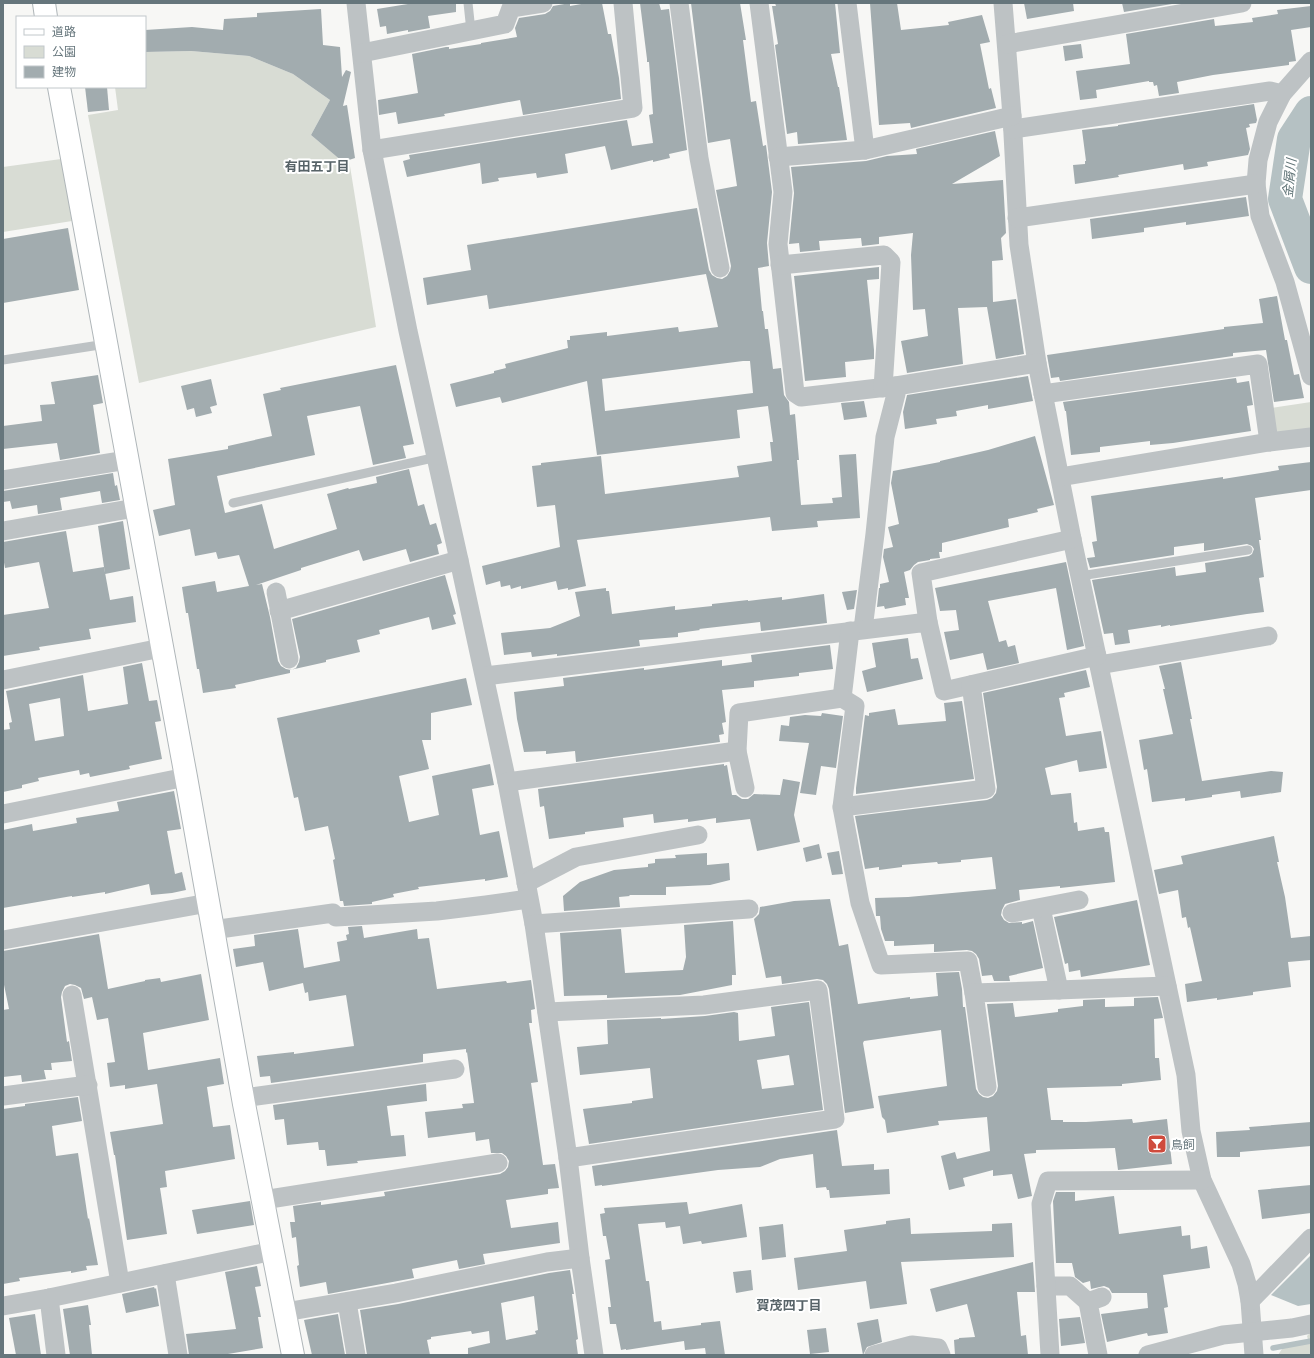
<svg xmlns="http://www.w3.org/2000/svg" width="1314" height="1358" viewBox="0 0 1314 1358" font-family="Mulish,'Noto Sans JP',sans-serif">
<rect width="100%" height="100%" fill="#f7f7f5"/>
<g fill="#d8dcd4">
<path d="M191 51 249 56 293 74 330 100 311 135 342 161 349 160 376 327 139 383 88 115 118 110 115 87H145V52Z"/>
<path d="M61 159 72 221 3 232V167Z"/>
<path d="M1311 402V429L1274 434 1271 408Z"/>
<path d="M1311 1332V1355H1278L1284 1346 1297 1344 1300 1345 1303 1343H1309L1307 1336Z"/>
</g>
<path fill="#b5c1c3" d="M1311 1255V1304L1298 1306 1271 1295Z"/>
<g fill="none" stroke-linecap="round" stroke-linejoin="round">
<path stroke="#b5c1c3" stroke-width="5.5" d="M1273 1348 1311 1341"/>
<path stroke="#b5c1c3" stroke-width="34" d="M1311 113 1294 139 1285 199 1311 267"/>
</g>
<g fill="#a2acaf" fill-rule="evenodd">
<path d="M414 3H456V12L428 16 430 28 408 32V30L387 34 386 26 380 27 377 9Z"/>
<path d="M570 3V6L587 3H602L608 34H611L619 78 621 99 523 115 520 100 444 114 445 116 398 124 396 112 379 115 378 100 418 93 412 54 446 47H449V49L481 44V43L517 37 515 28 519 18 545 14 550 11 553 6Z"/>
<path d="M640 3H659L661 10 669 9 687 150 669 154 670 158 653 162V160L611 170 605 146 565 154 568 173 537 178 536 173 498 178 499 181 482 184 480 163 407 177 403 161 410 159 409 155 627 120 632 146 653 143 649 115 653 114 649 62H647V59Z"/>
<path d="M691 3H740L746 40H743L751 102 756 101 763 146 766 145 772 192 767 243 769 266 758 268 762 311H763L765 329H768L773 369 781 368 784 395 789 402 790 415 795 414 799 460H797L801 505 833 503 832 498 842 497 839 455 856 454 860 518 817 521 818 527 772 531 770 517 577 540 586 586 568 590V588L558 590 556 581 521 589V586L511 589 510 585 501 587 500 581 486 585 482 566 560 547 555 505 537 507 532 466 541 465V463L601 456 605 494 739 477 737 466 772 461 770 442H773L768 406 737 410 740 438 597 455 587 381 502 403 500 397 456 407 450 384 494 373V371L506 368 505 364 568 348 567 340H570V336L607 332V336L678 327 679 332 718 327 706 274 489 309 487 295 427 305 423 278 471 270 467 245 697 208 709 270 712 275 717 278 722 279 727 276 730 271 731 266 716 190 737 186 730 139 708 143ZM743 361H750L753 393 605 411 602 379Z"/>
<path d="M775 3H835L840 53 831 54 838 87H839L847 140 798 144 797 132 787 134 775 45 778 44 772 6H776Z"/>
<path d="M870 3H897L901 30 949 25 948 22 982 15 990 42 980 44 989 89 991 88 996 108 911 128 910 123 879 125Z"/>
<path d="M1024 3H1073L1074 11 1027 19Z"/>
<path d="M1122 3H1178L1124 12Z"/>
<path d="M1311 6V27L1291 30 1296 61 1289 62V65L1213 75 1177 82 1179 93 1159 96 1157 85 1154 86 1153 82H1149V81L1096 90 1097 98 1080 100 1076 71 1130 64 1126 34 1214 19 1215 26 1253 22 1252 18 1278 14 1277 10Z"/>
<path d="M321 9 323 45 340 47 342 77 346 70 351 72 343 106 347 105 355 158 343 162 311 135 330 100 293 74 249 56 191 51 145 52V30L192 27 223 30 224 19 257 17V13Z"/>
<path d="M1081 44 1083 58 1065 61 1063 46Z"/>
<path d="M85 87H107L109 110 88 112Z"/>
<path d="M1254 104 1257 120 1256 123 1249 124 1250 127 1246 128 1250 149 1248 155 1207 162 1208 166 1184 170 1183 164 1118 175 1119 177 1075 184 1073 165 1085 164V161H1086L1082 130 1118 126V125Z"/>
<path d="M995 131 1000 156 952 184 1003 180 1006 233 1001 238 1003 260 992 261 993 302 1016 299 1024 354 996 359 987 307 958 308 963 364 907 373 901 341 928 336 925 309 913 310 911 255 913 233 879 237V244L862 246 861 238 819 241 820 250 800 252 799 243 789 244 794 193 791 167 866 161 887 156 917 154 916 149Z"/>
<path d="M1246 197 1249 216 1186 225V222L1144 228V232L1092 239 1090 219Z"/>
<path d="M68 228 79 290 3 303V239Z"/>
<path d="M879 267V279L867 280 874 350V359L845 362 846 377 805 381 794 276Z"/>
<path d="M1277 296 1285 340H1287L1294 375 1299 374 1304 398 1274 402 1266 350 1233 353V356L1060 381 1059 377 1051 378 1047 355 1224 329V327L1263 323 1259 299Z"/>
<path d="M396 365 414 444 403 446 406 458 373 465 360 406 307 416 315 455 217 476 225 513 262 504 274 549 337 529 327 494 348 488 349 489 377 483 376 477 409 469 418 506 424 504 430 525 436 523 442 543 437 545 439 554 410 562 406 549 363 561 359 550 301 568V570L256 585 262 584 270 617 278 661 281 666 286 669 291 670 296 668 299 662 300 657 292 619 445 575 456 614 453 615 456 624 432 630 429 617 379 630 380 634 357 640 360 652 326 660V662L290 670V673L235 685 236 688 203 693 199 669H197L188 613H186L182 587 215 581 217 592 249 586 239 555 218 559 216 552 195 556 190 529 159 536 153 510 175 505 168 459 228 449V446L272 436 263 394 281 390 280 388Z"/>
<path d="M98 375 103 403 93 405 100 453 60 460 57 443 3 449V426L42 421 40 405 55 404 51 382Z"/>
<path d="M1028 376 1033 401 988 409V405L956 411 957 416 936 419 937 424 905 429 903 412 907 395Z"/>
<path d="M1236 378 1237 383 1249 381 1253 405 1247 406 1251 431 1173 443 1150 445V441L1100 447V452L1071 455 1066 411H1065L1063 402Z"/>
<path d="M211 379 217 405 210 407 212 413 196 417 194 408 187 410 181 386Z"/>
<path d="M864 401 867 417 844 420 841 403Z"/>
<path d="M1035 436 1054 505 1037 509 1038 512 1008 519 1009 527 942 543V552H939L940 558 930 559V560L918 562 914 565 910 570 904 572 909 598H905L906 605 885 609 884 606 877 607 879 588H880V584L889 582 883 557 884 549 893 547 888 527 899 524 891 483 893 471 940 462V461L988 450Z"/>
<path d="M1311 462V490L1255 498 1261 540H1259L1264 577 1259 578 1264 612 1247 614 1170 626V625L1161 627V625L1128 630 1130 643 1115 645 1113 633 1104 634 1092 580 1175 567 1176 576 1206 572 1205 563 1249 556 1252 554 1254 549 1252 546 1247 544 1204 551V543L1174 547V555L1090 568 1087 558 1095 557 1092 542 1097 541 1091 496 1223 477V479L1279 470 1278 466Z"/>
<path d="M113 473 115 486 117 485 120 500 102 503 100 491 60 498 62 510 38 514 37 505 12 509 10 501 3 502V491Z"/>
<path d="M123 521 130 569 105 574 98 526Z"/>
<path d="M66 531 73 572 104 567 110 600 133 596 136 622 89 629 91 639 39 647 40 650 3 656V615L49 608 39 562 5 568 3 557V542Z"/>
<path d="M1066 562 1084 646 1067 650 1056 588 988 601 999 642 1006 640 1008 647 1015 645 1019 663 987 670 983 653 950 660 944 632 959 630 956 610 940 611 935 588Z"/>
<path d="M606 588V591H609L612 614 675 606V610L712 606V604L748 600V601L782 597V600L824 594 827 623 761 631 760 622 699 629 700 630 678 633V637L639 640 640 646 557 656V654L532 657 531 652 504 655 501 633 550 628 580 616 575 592Z"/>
<path d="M857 590 854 609 847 610 842 592Z"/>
<path d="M908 638 911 659 918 658 923 679 867 692 862 671 876 667 872 643Z"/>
<path d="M830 645 833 669 799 673V676L754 681V687L722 690 726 722 722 723 724 734 719 735 720 742 576 762 575 751 546 754V751L524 752 517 719 514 692 564 686 563 678 644 668V670L722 660V666L752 662 751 655Z"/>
<path d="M1181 662 1192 719H1190L1202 781 1271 771 1283 772 1281 792 1241 798 1240 791 1212 795V797L1185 801V798L1152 802 1147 769 1144 770 1139 740 1173 734 1163 689H1165L1159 666Z"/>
<path d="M142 663 149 701 157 700 161 721 155 722 162 759 129 766 130 769 90 777 89 773 80 775 79 770 38 778 39 781 22 785V788L3 792V730L10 729 9 723 12 722 6 691 83 675 88 711 128 704 123 667ZM60 698 64 736 35 741 29 704Z"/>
<path d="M1086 670 1090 687 1064 693 1065 697 1059 698 1066 736 1101 731 1107 768 1079 772 1077 760 1045 768 1051 795 1071 793 1074 823 1077 822 1078 831 1104 827 1105 832H1109L1115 882 1060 888V886L1019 890 1020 900 1005 904 1002 910 1001 915 1004 920 1009 923 1022 922V924L1033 921 1043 968 1009 976 1010 981H994L992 975 982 976 979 959 976 954 972 951 967 950 934 952V944L894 946V941H885L881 929 880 916H876L875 898 908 897 996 889 992 857 961 860V862L938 864 937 862 902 865V867L879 870V867L865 869 855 816 987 800 992 798 996 793 997 787 983 693Z"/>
<path d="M466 678 472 705 431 713V740H422L429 769 399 776 409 822 439 815 432 776 490 764 494 785 472 789 480 835 499 831 508 877 485 881V879L418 887 419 889 393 894 394 897 372 902V904L344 906 343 901H340L333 860 335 859 328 826 305 831 298 797 294 798 277 718Z"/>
<path d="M962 701 974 779 856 794V788L865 715 869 716V713L895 709 898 725 946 721 944 703Z"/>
<path d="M822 713 843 716 836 768 821 766 816 795 800 793 809 743 779 741 781 725 789 726 790 717 805 715 821 716Z"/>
<path d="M724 764V766L727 765 732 795H736L742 799H748L754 794 780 795 783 779 800 782 794 815 800 842 757 851 750 819 716 823V818L688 822V819L654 823 653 814 623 818 624 827 585 832V834L549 839 544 806 540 807 538 789Z"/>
<path d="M174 791 181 829 167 831 175 874 182 872 186 890 172 893 151 895 149 884 105 894V892L72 897V896L3 908V830L32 824 33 831 77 823 76 818 119 811 117 802Z"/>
<path d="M1274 836 1279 862H1277L1285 897 1291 938 1311 936V960L1288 962 1291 987 1253 992V995L1217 1000V998L1187 1002 1185 984 1202 981 1190 927 1188 928 1186 917 1182 918 1178 890 1159 894 1154 870 1183 864 1181 856Z"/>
<path d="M819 844 822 858 806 862 803 848Z"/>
<path d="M839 851 843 874 832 875 827 853Z"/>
<path d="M707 853V865L729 863 730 880 710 885 666 887V895H629L630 896 619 897 620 907 564 911 563 896 580 882 614 870 648 867V864L655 863V859L676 858 675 855Z"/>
<path d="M830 899 839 946 848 944 858 1004 910 997V999L938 996 936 973 959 972 962 989 963 1007H965L976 1089 979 1094 983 1097 988 1098 993 1096 997 1091 998 1086 987 1004 1013 1003 1015 1017 1058 1012V1009L1083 1006V1000L1105 999V1007L1134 1006V998L1158 997 1163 1018 1154 1019 1155 1058H1159L1161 1080 1122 1084V1086L1047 1088 1051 1120H1063V1122H1086L1132 1119 1133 1123 1167 1119 1172 1164 1118 1170 1115 1148 1036 1150V1153L1024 1154 1032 1196 1018 1199 1012 1174 993 1176V1170L963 1178 965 1186 949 1190 941 1156 955 1152 957 1159 990 1151 987 1117 938 1121 939 1125 887 1133 885 1120 882 1117 878 1096 947 1086 941 1030 864 1041 863 1043 874 1108 845 1113 829 989 827 984 823 980 817 979 782 984 781 976 766 978 754 919 759 914 760 907 794 901Z"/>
<path d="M1137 900 1150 965 1081 977 1080 970 1069 972 1068 963 1065 964 1054 917Z"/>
<path d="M733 921 736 975H732V985L680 995 607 998V995L564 996 560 933 621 929 625 973 683 970 686 957 684 925Z"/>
<path d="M362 926 364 938 417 929 418 939 429 938 437 989 506 981 507 983 531 980 535 1009 531 1010 532 1023H529L538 1082 531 1083 543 1165 555 1164 559 1188 548 1189V1194L506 1200 511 1228 558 1222 560 1243 483 1254 485 1264 459 1269 457 1260 412 1269 414 1278 328 1294 326 1282 300 1287 297 1266 299 1265 296 1237 292 1238 290 1222H295L293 1206 321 1202V1205L385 1196 384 1192 500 1174 505 1171 508 1167 509 1161 506 1156 502 1153H491L489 1139 476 1141 475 1132 428 1138 425 1112 463 1108 462 1104 474 1103 467 1052 466 1053V1049L423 1054V1062L271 1083 270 1076 260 1077 257 1056 294 1052V1054L354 1046 346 995 309 1001 308 992 305 993 303 983 269 991 263 962 236 967 233 949 255 946 254 935 298 929 304 968 340 961 337 942 347 940 346 935 349 934 348 927Z"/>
<path d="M99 934 108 989 145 981V980L160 978 161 982 201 974 209 1020 143 1033 148 1070 220 1058 224 1084 207 1087 213 1127 230 1125 235 1159 165 1171 167 1187 160 1188 167 1234 127 1240 115 1155H114L110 1132 163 1124 157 1084 125 1089V1085L110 1087 107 1063 115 1062 108 1018 97 1020 92 997 84 999 81 988 75 985 70 984 65 986 62 992 61 997 67 1042 69 1041 72 1061 51 1063 52 1070H44L46 1079 22 1082 21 1075 3 1077V1010L9 1009 3 980V951Z"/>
<path d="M809 1002 823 1110 589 1144 583 1109 632 1103V1101L653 1098 650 1068 580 1075 577 1047 608 1044 607 1020 661 1018V1019L705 1016 734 1012 738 1013 739 1041 775 1036 771 1007ZM789 1055 794 1085 762 1089 757 1060Z"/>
<path d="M426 1084 427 1101 387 1106 391 1136 404 1135 406 1156 357 1161 358 1163 327 1166 325 1150H319L318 1142 287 1145 284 1119 275 1120 273 1105Z"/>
<path d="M78 1097 82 1121 52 1126 56 1156 78 1153 88 1219 89 1218 98 1265 86 1266 87 1270 71 1273V1271L19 1278 20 1281 3 1284V1109L25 1106V1104Z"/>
<path d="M1311 1122V1146L1240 1152V1157H1217L1216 1132 1250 1130 1249 1127Z"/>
<path d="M837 1130 842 1166 874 1164V1170L889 1169 890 1194 830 1198 829 1190H827L826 1187 816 1188 813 1154 780 1159 760 1167 718 1170 602 1186V1185L595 1186 592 1166Z"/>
<path d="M1311 1185V1213L1262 1219 1258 1190Z"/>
<path d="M1056 1192H1075V1201L1114 1196 1119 1234 1181 1226 1182 1236 1190 1235 1191 1249 1207 1246 1210 1268 1163 1275 1168 1307 1164 1308 1168 1333 1148 1336 1147 1333 1107 1342 1101 1314 1148 1308 1147 1293H1112L1109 1288 1104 1286 1091 1289 1090 1281 1083 1283 1075 1277 1072 1263H1056L1053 1201Z"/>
<path d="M250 1201 254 1225 197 1234 192 1210Z"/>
<path d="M687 1202 689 1214 742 1204 747 1237 702 1244 701 1241 683 1244 680 1226 666 1228 665 1222 638 1224 646 1281H649L654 1322 661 1321 662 1330 701 1325V1323L720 1321 725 1355H706L705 1348 685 1350 684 1341 626 1350V1349L621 1350 616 1324H610L608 1307H611L605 1260 610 1259 606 1236H603L600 1214 605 1213 604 1208Z"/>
<path d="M910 1218 911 1234 992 1231V1224L1012 1223 1014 1257 901 1262 907 1304 870 1309 866 1281 798 1290 794 1258 847 1251 844 1230 886 1224V1221Z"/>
<path d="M783 1224 786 1257 762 1260 759 1227Z"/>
<path d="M1033 1262 1035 1292H1017L1021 1336 1026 1335 1028 1355H955L954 1340 959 1339V1338L975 1337 967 1304 936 1312 930 1289Z"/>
<path d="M257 1266 261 1286 255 1287 261 1317H258L263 1348 222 1355H189L186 1334 236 1329 225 1272Z"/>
<path d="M570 1270 574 1294H572L578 1339 576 1340 578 1355H468V1348L490 1343 489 1331 472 1334 471 1331 431 1337V1339L427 1340 430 1355H367L360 1310 398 1304 549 1273ZM534 1296 538 1330 535 1331 536 1334 506 1340 501 1303Z"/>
<path d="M751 1270 753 1290 736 1293 733 1272Z"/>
<path d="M154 1287 155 1289 156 1288 159 1306 126 1313 122 1294Z"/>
<path d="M88 1305 91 1325H89L92 1355H70L63 1309Z"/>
<path d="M35 1314 41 1355H16L9 1318Z"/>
<path d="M338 1314 345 1355H312L304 1320Z"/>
<path d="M1080 1317 1085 1343 1061 1346 1059 1319Z"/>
<path d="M878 1319 882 1342 867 1347 863 1355 857 1323Z"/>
<path d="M826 1328 829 1352 810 1354 807 1330Z"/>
</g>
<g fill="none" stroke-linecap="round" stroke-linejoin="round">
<defs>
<g id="secondary">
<path d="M44 3 46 17"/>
<path d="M59 87 186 777 244 1104 293 1355"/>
</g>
</defs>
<use href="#secondary" stroke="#afb6b9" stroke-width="24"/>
<g stroke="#bdc2c4" stroke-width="9">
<path d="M468 3 471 31"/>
<path d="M3 360 106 344"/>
<path d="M233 503 437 457"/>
<path d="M1080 576 1248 550"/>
</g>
<g stroke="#bdc2c4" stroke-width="19">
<path d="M356 3 372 150 408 331 459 560 507 782 534 924 568 1158 580 1258 594 1355"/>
<path d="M679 3 699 158 720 268"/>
<path d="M759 3 783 192 778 244 795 393 801 397 896 386"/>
<path d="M847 3 865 150"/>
<path d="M1003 3 1012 116 1019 245 1037 363 1072 539 1186 1075 1191 1131 1202 1180 1241 1264 1247 1284 1250 1301 1254 1355"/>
<path d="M1007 44 1242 3"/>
<path d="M362 53 505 24 511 8 543 3"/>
<path d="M1311 61 1282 94 1268 122 1258 160 1256 184 1260 216 1285 282 1311 376"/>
<path d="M1013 129 1270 91 1282 94"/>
<path d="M372 150 633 108 623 3"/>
<path d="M778 157 865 150 1012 116"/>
<path d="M1017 218 1256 184"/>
<path d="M780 265 884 255 891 262 883 388"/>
<path d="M1043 394 1258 364 1269 442"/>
<path d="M1060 477 1269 442 1311 437"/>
<path d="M3 480 127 460"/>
<path d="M3 531 135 508"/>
<path d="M276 592 289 659"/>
<path d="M279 611 459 560"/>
<path d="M928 622 921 573 1072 539"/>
<path d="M863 629 875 534 885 437 896 394V386L1037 363"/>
<path d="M1099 665 1268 636"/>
<path d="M485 676 928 622 944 691 1097 656"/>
<path d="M3 680 161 648"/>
<path d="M842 698 850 631"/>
<path d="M507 782 737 751"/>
<path d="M745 788 737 751 739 713 842 698 855 706 842 807 986 789 971 685"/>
<path d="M842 807 860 903 881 965 968 961 974 993"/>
<path d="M3 814 186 777"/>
<path d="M526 883 576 857 698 835"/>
<path d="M1041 908 1059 990"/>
<path d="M1012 913 1079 900"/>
<path d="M534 924 749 909"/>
<path d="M212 930 333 913 336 917 437 911 486 905 528 899"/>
<path d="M3 940 208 903"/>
<path d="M72 995 120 1283"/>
<path d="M547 1012 704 1005 818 990 835 1119 568 1158"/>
<path d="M987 1087 974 993 1167 986"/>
<path d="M3 1096 88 1085"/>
<path d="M243 1098 455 1069"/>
<path d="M263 1200 498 1163"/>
<path d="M165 1274 178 1355"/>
<path d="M1046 1286H1070L1088 1302"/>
<path d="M49 1298 56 1355"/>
<path d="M1250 1301 1311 1238"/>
<path d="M347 1302 356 1355"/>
<path d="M3 1306 49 1298 273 1251"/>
<path d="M285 1312 396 1293 547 1262 580 1258"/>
<path d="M874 1355 912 1345 938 1348 941 1355"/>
<path d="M1050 1355 1041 1204 1048 1181 1202 1180"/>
<path d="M1098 1355 1088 1302 1102 1297"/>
<path d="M1148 1355 1223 1335 1292 1328 1311 1324"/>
</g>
<use href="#secondary" stroke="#fff" stroke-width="22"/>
</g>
<defs>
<symbol id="bar-square" viewBox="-11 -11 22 22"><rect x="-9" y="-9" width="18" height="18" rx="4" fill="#cf4b3d" stroke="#fff"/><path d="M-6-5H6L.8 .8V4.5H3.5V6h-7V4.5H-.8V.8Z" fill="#fff"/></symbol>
</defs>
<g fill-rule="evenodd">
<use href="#bar-square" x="1146" y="1133" width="22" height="22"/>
</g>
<g text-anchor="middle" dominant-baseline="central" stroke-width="4" stroke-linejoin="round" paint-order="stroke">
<g font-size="12" fill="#66767c" stroke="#fff" text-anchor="start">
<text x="1171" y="1144">鳥飼</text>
</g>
<g font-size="13" font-weight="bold" fill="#576368" stroke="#fff">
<text x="317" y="166">有田五丁目</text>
<text x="789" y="1305">賀茂四丁目</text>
</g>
<g font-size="13" font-style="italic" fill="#607477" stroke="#fff">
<text transform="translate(1289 178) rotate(-84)">金屑川</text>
</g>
</g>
<rect width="1314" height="1358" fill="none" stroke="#66767c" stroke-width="8"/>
<rect x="16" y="16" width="130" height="72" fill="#ffffff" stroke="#c2c8cb"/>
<rect x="24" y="29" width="20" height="6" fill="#ffffff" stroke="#c2c8cb"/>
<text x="52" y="36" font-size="12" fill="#66767c">道路</text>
<rect x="24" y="46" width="20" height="12" fill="#d8dcd4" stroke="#c2c8cb"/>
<text x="52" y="56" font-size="12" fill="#66767c">公園</text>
<rect x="24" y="66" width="20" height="12" fill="#a2acaf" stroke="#c2c8cb"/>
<text x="52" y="76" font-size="12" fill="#66767c">建物</text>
</svg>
